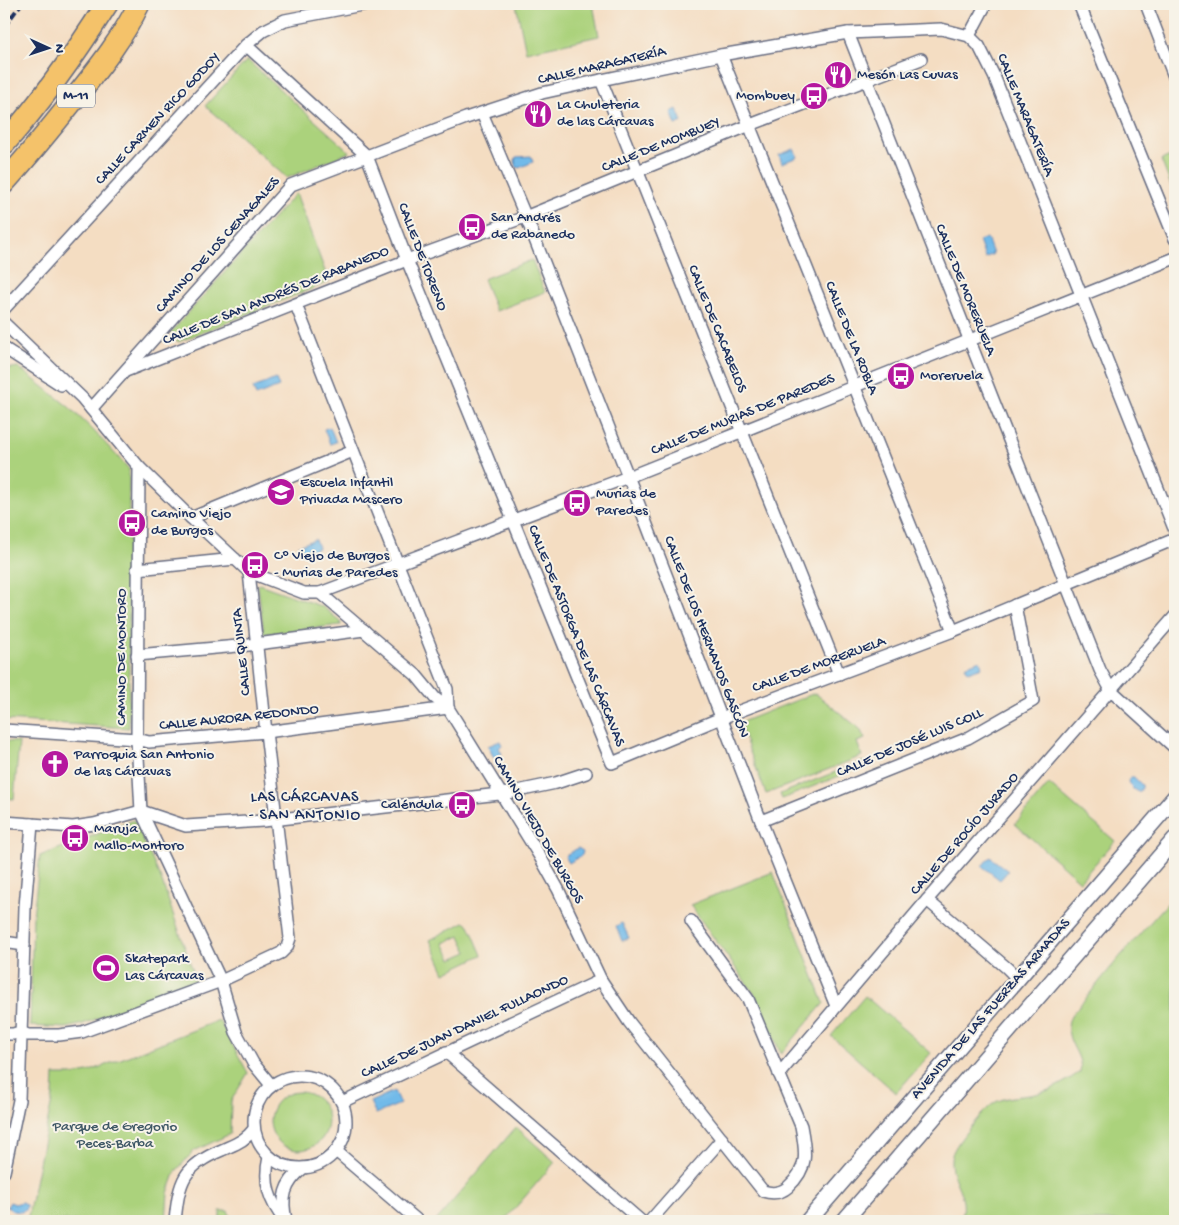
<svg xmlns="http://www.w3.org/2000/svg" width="1179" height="1225" viewBox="0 0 1179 1225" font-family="'Gochi Hand',sans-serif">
<rect width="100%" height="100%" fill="#f7f3e8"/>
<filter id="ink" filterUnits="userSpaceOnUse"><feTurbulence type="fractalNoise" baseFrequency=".02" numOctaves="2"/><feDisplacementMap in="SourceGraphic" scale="10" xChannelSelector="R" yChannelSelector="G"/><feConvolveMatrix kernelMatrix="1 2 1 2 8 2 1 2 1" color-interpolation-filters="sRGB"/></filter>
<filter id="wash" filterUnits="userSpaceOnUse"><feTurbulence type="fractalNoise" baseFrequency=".0096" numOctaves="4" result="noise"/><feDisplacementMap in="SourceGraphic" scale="20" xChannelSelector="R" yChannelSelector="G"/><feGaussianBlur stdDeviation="1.12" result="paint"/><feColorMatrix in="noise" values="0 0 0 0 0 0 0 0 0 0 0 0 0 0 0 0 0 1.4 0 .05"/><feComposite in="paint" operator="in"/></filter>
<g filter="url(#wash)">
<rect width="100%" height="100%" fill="#f4ddc2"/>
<g fill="#abd27c" stroke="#63806d" fill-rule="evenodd">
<path d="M516 4H593L599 36 526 52Z"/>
<path d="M247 60 350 152 287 178 205 106Z"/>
<path d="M1175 154V196L1161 160Z"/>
<path d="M296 193 329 282 178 342 170 333Z"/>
<path d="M532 260 545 292 496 311 483 279Z"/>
<path d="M18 367 69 407 93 430 129 469V728L4 720V412L7 369Z"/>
<path d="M259 584 323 607 341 622V625L264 634 258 586Z"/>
<path d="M815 693 860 729 865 739 857 742 862 756 766 794 739 723Z"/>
<path d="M4 741 19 742 14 799 4 798Z"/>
<path d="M863 761 864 766 782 799 780 794Z"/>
<path d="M1049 784 1115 841 1080 881 1015 824Z"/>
<path d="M134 820 161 879 196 980 83 1024 66 1028 30 1026 33 916 40 856Z"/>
<path d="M773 872 824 1003 781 1054 755 995 690 905Z"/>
<path d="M1175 895V1221H959C972 1201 952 1183 951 1163 951 1160 951 1158 952 1155 955 1143 987 1105 998 1101 1012 1095 1029 1097 1043 1092 1056 1088 1068 1080 1080 1072 1084 1054 1064 1043 1069 1021 1071 1013 1081 1004 1087 997 1115 961 1145 928 1175 895Z"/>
<path d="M464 922 469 925 482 955 445 973 430 940ZM460 936 468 952 452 959 444 943Z"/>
<path d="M865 996 931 1053 896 1093 831 1036Z"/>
<path d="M219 1020 248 1073 231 1101 230 1134 194 1151 176 1171 168 1193 166 1221H27L53 1096 54 1075H72L88 1072Z"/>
<circle cx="299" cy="1121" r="29"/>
<path d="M516 1127 555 1162 504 1221H436Z"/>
<path d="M220 1211H228L233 1221H220Z"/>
</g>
<g fill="#71bae9" stroke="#4674a4">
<path d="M677 109 682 122 676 125 671 112Z"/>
<path d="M794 149 798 157 782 163 779 155Z"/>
<path d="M531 156 533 162 519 168 516 167 515 161 516 157Z"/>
<path d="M987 238 993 254 985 258 979 241Z"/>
<path d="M276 379 279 387 256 396 253 388Z"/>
<path d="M330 427 336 442 330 444 324 429Z"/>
<path d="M315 539 318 548 302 554 298 546Z"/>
<path d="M980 660 982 667 968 672 965 666Z"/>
<path d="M500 741 502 745 499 748 502 754 494 758 488 746Z"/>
<path d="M1131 777H1134L1142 785V788L1139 792C1134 791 1129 786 1128 781Z"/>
<path d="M578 848 583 851 582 855 569 863 565 856Z"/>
<path d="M990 857 1008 871 1000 880 982 866Z"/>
<path d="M622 923 629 938 622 941 616 926Z"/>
<path d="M394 1091 400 1104 376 1114 370 1102Z"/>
<path d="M10 1202 15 1204 22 1202 26 1205V1208L22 1212 13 1211 7 1207Z"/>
</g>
</g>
<g filter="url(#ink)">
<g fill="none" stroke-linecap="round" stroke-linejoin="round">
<defs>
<g id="minor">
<path d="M1079 4 1175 239"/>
<path d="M1146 4 1175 79"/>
<path d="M848 33 1100 670 1111 690 1175 748"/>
<path d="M969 36 986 4"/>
<path d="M246 45 367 156 407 260 612 763 721 718 953 631 1175 539"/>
<path d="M721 55 953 631"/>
<path d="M601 80 839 674"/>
<path d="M482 113 530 227 633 489 761 821 836 1006"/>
<path d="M296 305 447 689 448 708"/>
<path d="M4 309 246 45 263 31 285 20 367 4"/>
<path d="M4 323 82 398 139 467 191 518 249 572 304 593H320L628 477 1175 258"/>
<path d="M4 348 61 385"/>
<path d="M126 371 407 260 525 217 750 125 921 59"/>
<path d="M91 409 291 185 466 118 542 93 601 80 721 55 848 33 941 29 969 36 979 46 994 76 1175 531"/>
<path d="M139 467 137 739 141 811 221 981 236 1032 253 1063 271 1085"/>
<path d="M191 518 353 451"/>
<path d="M137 569 235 559"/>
<path d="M320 593 416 675 435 698 448 708 539 855 558 889 601 980 629 1022 763 1191C772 1194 780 1194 788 1187 809 1168 806 1152 801 1126L748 999 691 921"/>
<path d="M137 655 249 645 364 630"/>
<path d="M4 730 137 739 149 742 266 732 448 708"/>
<path d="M141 811 186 826 263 821 508 793 556 783 586 773"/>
<path d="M761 821 968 738 1033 701 1015 605"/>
<path d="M4 822 73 827 94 824 141 811"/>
<path d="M927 900 1007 968 1014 975 1016 981"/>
<path d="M4 942 24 945"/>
<path d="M4 1034H13L20 1032 28 1035H59L82 1032 221 981 281 953 287 947 290 938 266 732 249 572"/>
<path d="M446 1052 641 1221"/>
<path d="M779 1074 927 900 1175 616"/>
<circle cx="300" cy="1122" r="46"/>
<path d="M342 1102 601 980"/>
<path d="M336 1151 418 1221"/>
<path d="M269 1157C263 1183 269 1201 285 1221"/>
<path d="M4 1172 19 1100 25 907 32 824"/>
<path d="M286 1220C281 1198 284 1184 302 1169"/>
<path d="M175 1221C179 1181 183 1166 222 1150 235 1144 245 1141 254 1129"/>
<path d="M650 1221 722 1139"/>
</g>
<g id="tertiary">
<path d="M808 1221 1175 797"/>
<path d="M844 1221 1175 839"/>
</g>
<g id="motorway">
<path d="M4 144C43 100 76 53 107 4"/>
<path d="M4 183C29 155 52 127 75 98 98 69 123 38 139 4"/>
</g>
</defs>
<use href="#minor" stroke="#676c81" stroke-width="14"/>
<use href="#tertiary" stroke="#676c81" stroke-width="18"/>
<use href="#motorway" stroke="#676c81" stroke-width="24"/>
<use href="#minor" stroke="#fff" stroke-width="11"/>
<use href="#tertiary" stroke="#fff" stroke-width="15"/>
<use href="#motorway" stroke="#f4c26a" stroke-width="21"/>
<g stroke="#1b2f5e" stroke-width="4" stroke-dasharray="8 4" stroke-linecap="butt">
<path d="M4 14 11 4"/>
<path d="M4 27 21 4"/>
</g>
</g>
</g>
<defs>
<symbol id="restaurant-disc" viewBox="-11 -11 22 22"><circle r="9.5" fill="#b5179e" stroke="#f7f3e8"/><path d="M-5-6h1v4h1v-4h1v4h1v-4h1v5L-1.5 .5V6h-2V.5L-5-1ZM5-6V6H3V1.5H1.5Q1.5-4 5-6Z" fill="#fff"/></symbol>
<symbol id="bus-disc" viewBox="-11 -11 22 22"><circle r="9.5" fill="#b5179e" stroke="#f7f3e8"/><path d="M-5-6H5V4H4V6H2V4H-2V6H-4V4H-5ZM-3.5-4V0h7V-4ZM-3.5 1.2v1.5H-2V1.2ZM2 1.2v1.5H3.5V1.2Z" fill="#fff"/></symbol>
<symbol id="school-disc" viewBox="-11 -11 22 22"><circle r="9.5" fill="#b5179e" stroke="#f7f3e8"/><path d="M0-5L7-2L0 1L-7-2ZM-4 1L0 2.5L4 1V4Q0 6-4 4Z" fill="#fff"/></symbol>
<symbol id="church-disc" viewBox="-11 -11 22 22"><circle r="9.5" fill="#b5179e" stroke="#f7f3e8"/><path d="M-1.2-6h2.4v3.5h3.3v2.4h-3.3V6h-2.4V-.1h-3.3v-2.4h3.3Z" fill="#fff"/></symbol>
<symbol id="stadium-disc" viewBox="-11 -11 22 22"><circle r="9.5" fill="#b5179e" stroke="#f7f3e8"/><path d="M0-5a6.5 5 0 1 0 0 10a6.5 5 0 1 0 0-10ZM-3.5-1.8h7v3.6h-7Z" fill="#fff"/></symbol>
</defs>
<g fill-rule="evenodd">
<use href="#restaurant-disc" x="822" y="59" width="32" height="32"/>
<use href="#bus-disc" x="798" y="80" width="32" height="32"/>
<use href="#restaurant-disc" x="522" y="98" width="32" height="32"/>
<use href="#bus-disc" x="456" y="211" width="32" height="32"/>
<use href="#bus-disc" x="885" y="360" width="32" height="32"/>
<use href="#school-disc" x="265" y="476" width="32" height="32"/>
<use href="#bus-disc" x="561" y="487" width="32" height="32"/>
<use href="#bus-disc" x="116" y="507" width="32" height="32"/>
<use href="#bus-disc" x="239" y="549" width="32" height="32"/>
<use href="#church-disc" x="39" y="748" width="32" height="32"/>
<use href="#bus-disc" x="446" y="789" width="32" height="32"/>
<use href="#bus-disc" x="59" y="822" width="32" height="32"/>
<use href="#stadium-disc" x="90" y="952" width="32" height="32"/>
</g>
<g text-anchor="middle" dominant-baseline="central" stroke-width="4" stroke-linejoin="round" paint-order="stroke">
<rect fill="#f7f3e8" stroke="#5d6a87" stroke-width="1" x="57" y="84.5" width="38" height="23" rx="4"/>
<g font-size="14" font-weight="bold" fill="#1b2f5e">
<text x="76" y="96">M-11</text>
</g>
<g font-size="15" fill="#1b2f5e" stroke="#f7f3e8">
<text transform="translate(602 66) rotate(-13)">CALLE MARAGATERÍA</text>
<text transform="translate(1025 115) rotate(68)">CALLE MARAGATERÍA</text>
<text transform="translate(158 119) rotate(-47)">CALLE CARMEN RICO GODOY</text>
<text transform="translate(661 145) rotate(-22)">CALLE DE MOMBUEY</text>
<text transform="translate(218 245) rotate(-48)">CAMINO DE LOS CENAGALES</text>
<text transform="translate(422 257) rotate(69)">CALLE DE TORENO</text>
<text transform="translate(965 290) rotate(68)">CALLE DE MORERUELA</text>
<text transform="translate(276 296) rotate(-22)">CALLE DE SAN ANDRÉS DE RABANEDO</text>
<text transform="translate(717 329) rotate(68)">CALLE DE CACABELOS</text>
<text transform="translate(851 338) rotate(68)">CALLE DE LA ROBLA</text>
<text transform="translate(743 415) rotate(-22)">CALLE DE MURIAS DE PAREDES</text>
<text transform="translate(576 636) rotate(68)">CALLE DE ASTORGA DE LAS CÁRCAVAS</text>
<text transform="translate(706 637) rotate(69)">CALLE DE LOS HERMANOS GASCÓN</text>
<text transform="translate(242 652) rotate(-96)">CALLE QUINTA</text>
<text transform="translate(122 657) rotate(-90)">CAMINO DE MONTORO</text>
<text transform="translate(819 665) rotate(-20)">CALLE DE MORERUELA</text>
<text transform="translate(239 718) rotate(-6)">CALLE AURORA REDONDO</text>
<text transform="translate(910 743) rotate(-23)">CALLE DE JOSÉ LUIS COLL</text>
<text transform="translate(538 830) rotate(60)">CAMINO VIEJO DE BURGOS</text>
<text transform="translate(965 834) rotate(-49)">CALLE DE ROCÍO JURADO</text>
<text transform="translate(991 1009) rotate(-49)">AVENIDA DE LAS FUERZAS ARMADAS</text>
<text transform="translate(465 1027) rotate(-25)">CALLE DE JUAN DANIEL FULLAONDO</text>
</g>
<g font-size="15" fill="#1b2f5e" stroke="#f7f3e8" text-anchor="start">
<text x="857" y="75">Mesón Las Cuvas</text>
<text x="795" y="96" text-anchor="end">Mombuey</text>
<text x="557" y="105">La Chuleteria<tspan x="557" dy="17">de las Cárcavas</tspan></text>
<text x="491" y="218">San Andrés<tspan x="491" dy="17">de Rabanedo</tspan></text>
<text x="920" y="376">Moreruela</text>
<text x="300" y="483">Escuela Infantil<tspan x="300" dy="17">Privada Mascero</tspan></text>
<text x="596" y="494">Murias de<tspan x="596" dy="17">Paredes</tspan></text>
<text x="151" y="514">Camino Viejo<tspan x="151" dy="17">de Burgos</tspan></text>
<text x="274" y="556">Cº Viejo de Burgos<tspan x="274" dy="17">- Murias de Paredes</tspan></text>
<text x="74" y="755">Parroquia San Antonio<tspan x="74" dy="17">de las Cárcavas</tspan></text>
<text x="443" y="805" text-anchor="end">Caléndula</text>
<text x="94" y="829">Maruja<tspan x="94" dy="17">Mallo-Montoro</tspan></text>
<text x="125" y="959">Skatepark<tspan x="125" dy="17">Las Cárcavas</tspan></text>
</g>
<g font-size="15" fill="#3f5866" stroke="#f7f3e8">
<text x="115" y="1127">Parque de Gregorio<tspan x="115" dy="17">Peces-Barba</tspan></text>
</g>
<g font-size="16" letter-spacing="1" fill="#1b2f5e" stroke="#f7f3e8">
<text x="305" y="798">LAS CÁRCAVAS<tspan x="305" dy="18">- SAN ANTONIO</tspan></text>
</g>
</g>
<rect width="1179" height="1225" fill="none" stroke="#f7f3e8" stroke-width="20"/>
<g transform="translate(48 48) rotate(93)" stroke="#f7f3e8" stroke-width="4" paint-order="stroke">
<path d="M0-4L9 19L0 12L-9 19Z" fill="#1b2f5e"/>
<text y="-8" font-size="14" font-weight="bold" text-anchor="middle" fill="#1b2f5e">N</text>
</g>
</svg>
